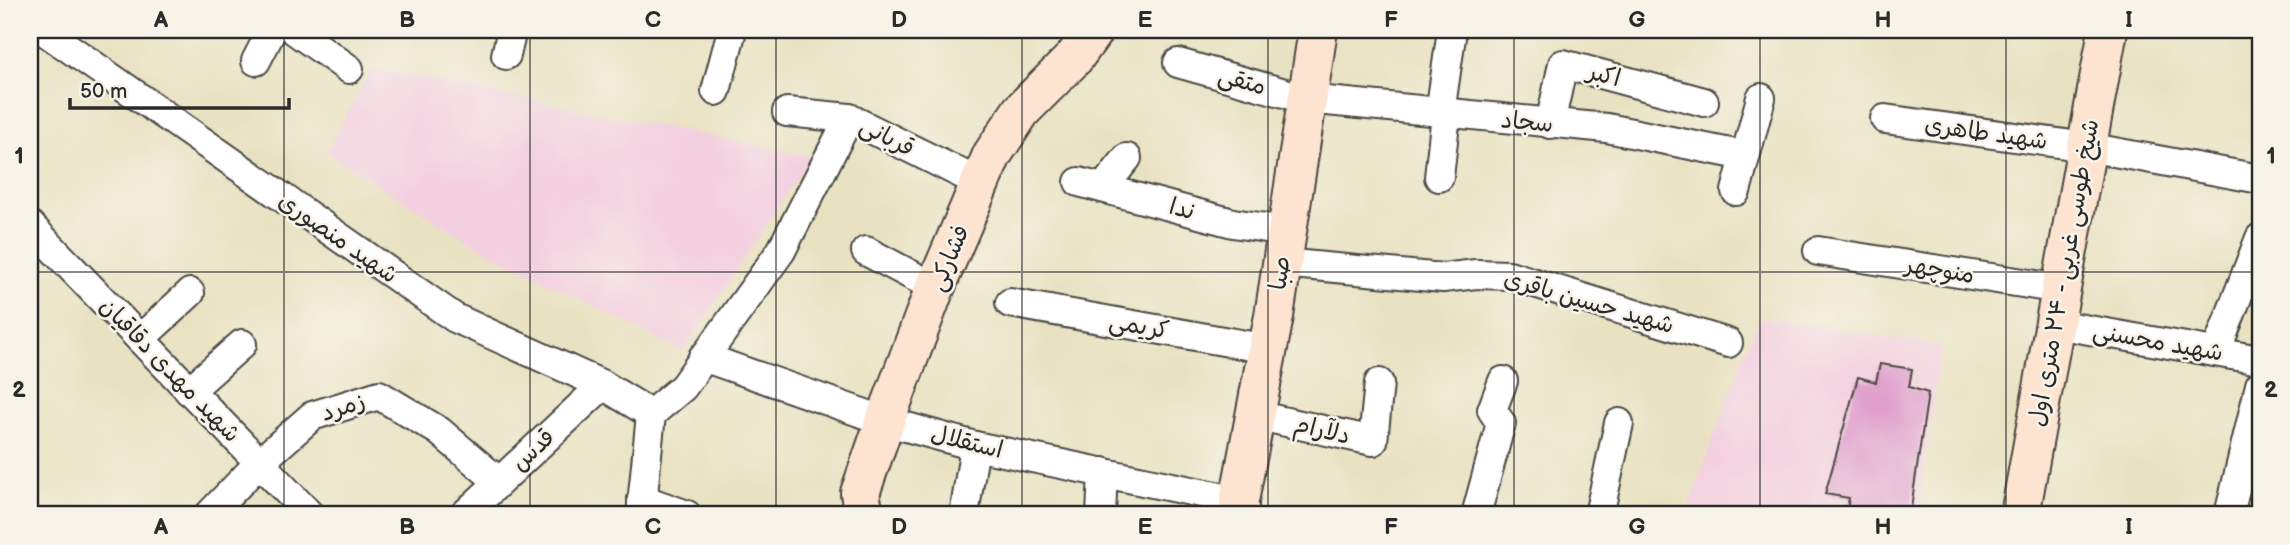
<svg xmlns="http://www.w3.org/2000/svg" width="2290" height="545" viewBox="0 0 2290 545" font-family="'Balsamiq Sans','Playpen Sans Arabic',sans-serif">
<rect width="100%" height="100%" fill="#f7f3e8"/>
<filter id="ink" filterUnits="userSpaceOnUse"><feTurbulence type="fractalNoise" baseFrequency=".0143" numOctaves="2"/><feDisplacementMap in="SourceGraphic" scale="14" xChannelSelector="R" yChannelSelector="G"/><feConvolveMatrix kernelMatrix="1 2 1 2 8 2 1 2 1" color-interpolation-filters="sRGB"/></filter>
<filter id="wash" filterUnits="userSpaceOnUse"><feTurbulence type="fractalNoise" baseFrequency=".00686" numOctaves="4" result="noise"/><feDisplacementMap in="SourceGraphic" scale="28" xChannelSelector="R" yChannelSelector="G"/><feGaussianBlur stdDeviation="1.57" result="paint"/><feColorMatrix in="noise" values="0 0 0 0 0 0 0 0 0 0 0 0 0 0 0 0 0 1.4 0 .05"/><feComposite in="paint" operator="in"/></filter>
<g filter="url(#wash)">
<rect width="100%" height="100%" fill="#e9e2c2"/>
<g fill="#f3cfe0">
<path d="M372 68 811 156 683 352 474 244 326 152Z"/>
<path d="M1761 317 1941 346 1918 515H1686L1746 348Z"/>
</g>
<g id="blocks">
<path fill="#e0a0cd" d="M1880 364 1912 369 1909 387 1928 393 1910 515H1846L1849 498 1825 494 1858 377 1876 382Z"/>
</g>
</g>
<g filter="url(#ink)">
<use href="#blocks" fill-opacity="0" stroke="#484642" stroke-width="2"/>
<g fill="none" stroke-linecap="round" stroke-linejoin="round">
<defs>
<g id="street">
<path d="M43 30 455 318 603 385 651 414"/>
<path d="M294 30 349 69"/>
<path d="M506 55 512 30"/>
<path d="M256 61 272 30"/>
<path d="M1178 63 1306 99 1607 128 1745 156"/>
<path d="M716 91 732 30"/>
<path d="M787 112 849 118 980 183"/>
<path d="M1440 113 1452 30"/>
<path d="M1885 119 2087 147 2260 179"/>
<path d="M1550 124 1563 64 1704 102"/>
<path d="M1439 177 1446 114"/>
<path d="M1079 182 1233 223 1286 231"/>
<path d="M1103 188 1127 158"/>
<path d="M1736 191 1761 98"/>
<path d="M30 225 310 515"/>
<path d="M866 251 936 288"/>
<path d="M1818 251 2061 289"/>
<path d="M1282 263 1443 278 1476 274 1509 275 1728 343"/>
<path d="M1010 303 1268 349"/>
<path d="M2055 324 2260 360"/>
<path d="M140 339 190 293"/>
<path d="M2216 352 2260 238"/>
<path d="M703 357 885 421 975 446 1239 501"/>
<path d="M189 391 242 344"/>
<path d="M1255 415 1373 441 1379 383"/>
<path d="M642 499 687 515"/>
<path d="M209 515 259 463 312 416 379 395 439 431 499 482"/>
<path d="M464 515 603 385"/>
<path d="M641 515 651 414 683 387 781 251 849 118"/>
<path d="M964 515 975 446"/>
<path d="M1101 515 1103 472"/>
<path d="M1476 515 1501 423 1492 410 1503 381"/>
<path d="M1599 515 1619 423"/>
<path d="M2229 515 2260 385"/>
</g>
<g id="secondary">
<path d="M864 515 860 493 885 421 933 293 992 155 1021 111 1074 58 1094 30"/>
<path d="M1239 515V501L1274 316 1318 30"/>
<path d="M2020 515 2108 30"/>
</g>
</defs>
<use href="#street" stroke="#484642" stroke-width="32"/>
<use href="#secondary" stroke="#484642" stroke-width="42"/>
<use href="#street" stroke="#fff" stroke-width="28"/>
<use href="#secondary" stroke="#fde4d1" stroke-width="38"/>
</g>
</g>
<path fill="none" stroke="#2b2b2b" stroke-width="2" stroke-opacity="0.55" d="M284 30V515M530 30V515M776 30V515M1022 30V515M1268 30V515M1514 30V515M1760 30V515M2006 30V515M30 272H2260"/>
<g text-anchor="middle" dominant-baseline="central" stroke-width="5" stroke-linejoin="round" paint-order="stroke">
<g font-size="24" fill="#2b2b2b" stroke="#f7f3e8">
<text transform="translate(1604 75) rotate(15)">اکبر</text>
<text transform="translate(1242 81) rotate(15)">متقی</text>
<text transform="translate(1527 122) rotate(5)">سجاد</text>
<text transform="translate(1986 133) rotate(8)">شهید طاهری</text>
<text transform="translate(887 137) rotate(27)">قربانی</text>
<text transform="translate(1182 209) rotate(15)">ندا</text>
<text transform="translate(338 238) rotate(35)">شهید منصوری</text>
<text transform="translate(949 258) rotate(-67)">فشارکی</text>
<text transform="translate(1940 270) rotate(9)">منوچهر</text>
<text transform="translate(1280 273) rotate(-82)">صبا</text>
<text transform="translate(2064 273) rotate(-80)">شیخ طوسی غربی - ۲۴ متری اول</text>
<text transform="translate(1589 302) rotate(16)">شهید حسین باقری</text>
<text transform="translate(1139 326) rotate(10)">کریمی</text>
<text transform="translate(2158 342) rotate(10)">شهید محسنی</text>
<text transform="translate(170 370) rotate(46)">شهید مهدی دقاقیان</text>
<text transform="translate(343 407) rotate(-18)">زمرد</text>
<text transform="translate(1322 430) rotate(13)">دلآرام</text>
<text transform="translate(967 442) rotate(14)">استقلال</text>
<text transform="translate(533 450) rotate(-43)">قدس</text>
</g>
</g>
<rect width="2290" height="545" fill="none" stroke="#f7f3e8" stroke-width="77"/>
<path d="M70 98v10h219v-10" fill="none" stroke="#2b2b2b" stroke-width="3.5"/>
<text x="80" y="98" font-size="21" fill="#2b2b2b" stroke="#f7f3e8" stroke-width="5" paint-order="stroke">50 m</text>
<rect x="38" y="38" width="2214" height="468" fill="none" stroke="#2b2b2b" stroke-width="2.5"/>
<g font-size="23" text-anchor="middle" font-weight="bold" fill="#2b2b2b">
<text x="161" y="27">A</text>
<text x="407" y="27">B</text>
<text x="653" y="27">C</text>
<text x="899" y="27">D</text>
<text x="1145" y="27">E</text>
<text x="1391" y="27">F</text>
<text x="1637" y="27">G</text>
<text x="1883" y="27">H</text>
<text x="2129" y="27">I</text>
<text x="19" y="163">1</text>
<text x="2271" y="163">1</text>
<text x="19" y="397">2</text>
<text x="2271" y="397">2</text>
<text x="161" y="534">A</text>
<text x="407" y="534">B</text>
<text x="653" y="534">C</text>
<text x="899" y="534">D</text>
<text x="1145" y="534">E</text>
<text x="1391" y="534">F</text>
<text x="1637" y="534">G</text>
<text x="1883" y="534">H</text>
<text x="2129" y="534">I</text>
</g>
</svg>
